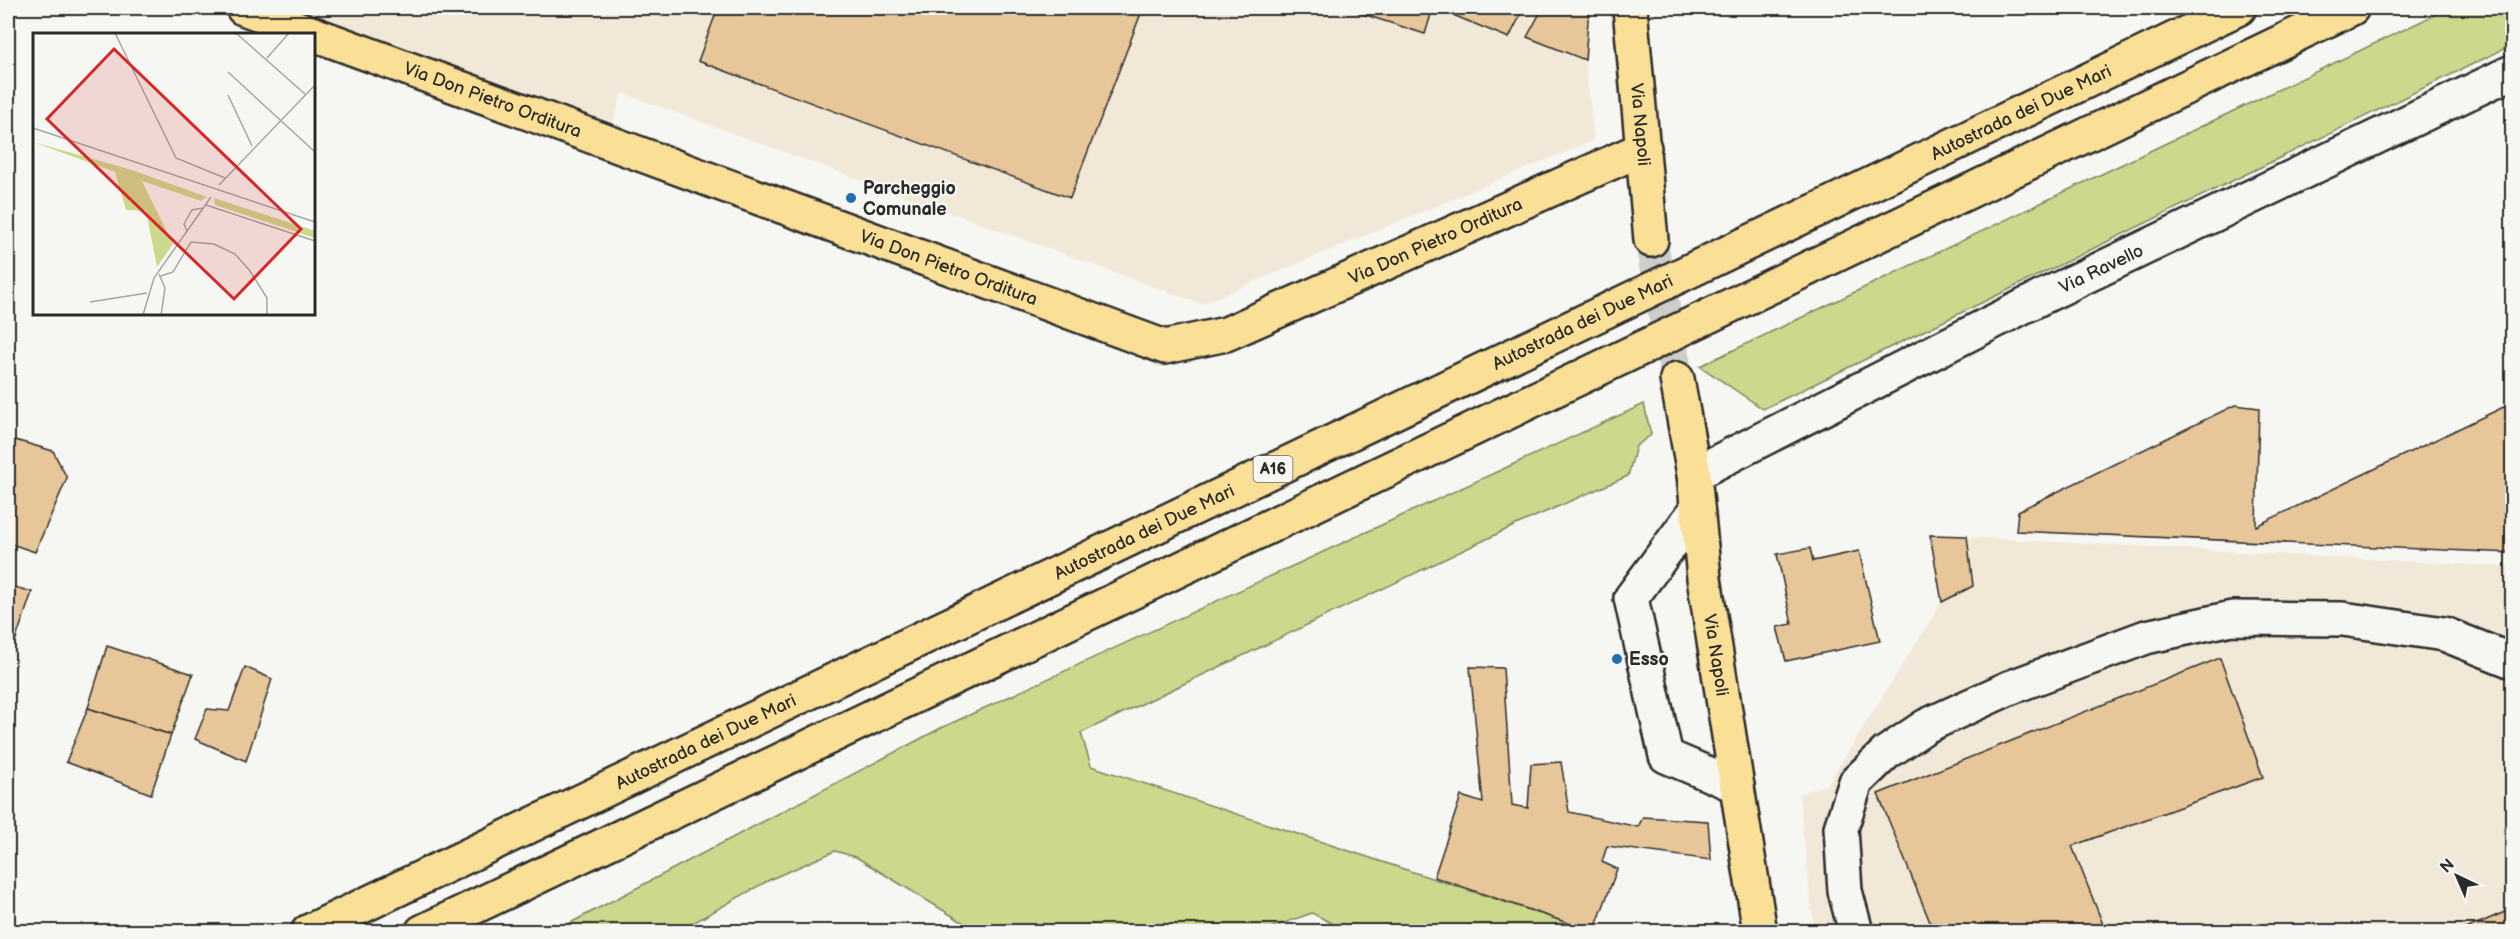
<svg xmlns="http://www.w3.org/2000/svg" width="2520" height="939" viewBox="0 0 2520 939" font-family="'Balsamiq Sans',sans-serif">
<rect width="100%" height="100%" fill="#f6f6f2"/>
<filter id="ink" filterUnits="userSpaceOnUse"><feTurbulence type="fractalNoise" baseFrequency=".0167" numOctaves="2"/><feDisplacementMap in="SourceGraphic" scale="12" xChannelSelector="R" yChannelSelector="G"/><feConvolveMatrix kernelMatrix="1 2 1 2 8 2 1 2 1" color-interpolation-filters="sRGB"/></filter>
<g filter="url(#ink)">
<g fill="#f2e8d7">
<path d="M299 8H1589L1585 60 1594 140 1201 304 622 93 610 131Z"/>
<path d="M1930 535 2512 567V931H1814L1799 794 1827 785 1942 602Z"/>
</g>
<g fill="#ccd98c" stroke="#7c825c" stroke-width="1.5">
<path d="M2449 8H2512V45L1763 409 1700 366Z"/>
<path d="M1644 404 1651 435 1636 446 1628 476 1518 524 1081 733 1091 766 1592 931H1347L1312 913 1273 927 1268 931H977L856 857 835 851 771 879 679 931H555L939 729Z"/>
</g>
<g fill="#e7c699" stroke="#2b2b2b" stroke-width="1.5">
<path d="M718 8H1143L1070 198 698 61Z"/>
<path d="M1344 8H1433L1425 34Z"/>
<path d="M1436 8H1524L1509 38Z"/>
<path d="M1527 8H1589L1585 60 1527 37 1541 11Z"/>
<path d="M2512 403V553L2016 531 2018 511 2235 405 2259 408 2256 526Z"/>
<path d="M8 438 53 451 67 478 35 552 8 543Z"/>
<path d="M1930 535 1967 536 1973 586 1942 602Z"/>
<path d="M1810 548 1813 561 1859 551 1880 641 1786 661 1777 627 1792 624 1777 554Z"/>
<path d="M8 585 32 592 8 662Z"/>
<path d="M107 646 193 674 171 735 88 708Z"/>
<path d="M2220 658 2263 777 2072 846 2106 932H1934L1878 794Z"/>
<path d="M245 667 272 679 246 761 195 739 207 709 229 711Z"/>
<path d="M1470 667 1503 668 1512 805 1528 808 1531 764 1561 762 1569 812 1638 827 1643 817 1708 821 1711 860 1607 846 1602 862 1617 869 1594 932 1434 877 1461 796 1483 803Z"/>
<path d="M88 708 171 735 151 794 66 762Z"/>
<path d="M2512 909V932H2458Z"/>
</g>
<g fill="none" stroke-linecap="round" stroke-linejoin="round">
<path stroke="#cdcdca" stroke-width="33" stroke-dasharray="33 16" stroke-linecap="butt" d="M1651 240 1677 379"/>
<defs>
<g id="minor">
<path id="s1" d="M1694 474 2042 297 2512 72"/>
<path d="M1697 509 1631 598 1666 756 1737 786"/>
<path d="M1856 932 1845 891 1841 828 1856 782 1886 753 1926 726 2009 688 2146 637 2232 618 2343 619 2444 634 2512 661"/>
</g>
<g id="major">
<path id="s2" d="M243 8 1165 347 1226 334 1644 148"/>
<path id="s3" d="M1630 8 1651 240"/>
<path id="s4" d="M1677 379 1694 474 1704 578 1760 932"/>
</g>
<g id="highway">
<path id="s5" d="M308 932 2239 8"/>
<path d="M422 932 2352 8"/>
</g>
</defs>
<use href="#minor" stroke="#2b2b2b" stroke-width="38"/>
<use href="#major" stroke="#2b2b2b" stroke-width="38"/>
<use href="#highway" stroke="#2b2b2b" stroke-width="38"/>
<use href="#minor" stroke="#f6f6f2" stroke-width="33"/>
<use href="#major" stroke="#fadf96" stroke-width="33"/>
<use href="#highway" stroke="#fadf96" stroke-width="33"/>
</g>
</g>
<g fill="#1f6fb2" stroke="#f6f6f2" stroke-width="2">
<circle cx="851" cy="198" r="6"/>
<circle cx="1617" cy="659" r="6"/>
</g>
<g text-anchor="middle" dominant-baseline="central" stroke-width="4.5" stroke-linejoin="round" paint-order="stroke">
<rect fill="#f6f6f2" stroke="#686867" stroke-width="1.5" x="1253.5" y="456" width="39" height="26" rx="4.5"/>
<g font-size="16" font-weight="bold" fill="#2b2b2b">
<text x="1273" y="469">A16</text>
</g>
<g font-size="18" fill="#2b2b2b" stroke="#f6f6f2">
<text stroke="none"><textPath href="#s2" startOffset="266">Via Don Pietro Orditura</textPath></text>
<text stroke="none"><textPath href="#s5" startOffset="1899">Autostrada dei Due Mari</textPath></text>
<text stroke="none"><textPath href="#s3" startOffset="117">Via Napoli</textPath></text>
<text stroke="none"><textPath href="#s2" startOffset="1274">Via Don Pietro Orditura</textPath></text>
<text stroke="none"><textPath href="#s2" startOffset="752">Via Don Pietro Orditura</textPath></text>
<text stroke="none"><textPath href="#s1" startOffset="456">Via Ravello</textPath></text>
<text stroke="none"><textPath href="#s5" startOffset="1413">Autostrada dei Due Mari</textPath></text>
<text stroke="none"><textPath href="#s5" startOffset="927">Autostrada dei Due Mari</textPath></text>
<text stroke="none"><textPath href="#s4" startOffset="279">Via Napoli</textPath></text>
<text stroke="none"><textPath href="#s5" startOffset="441">Autostrada dei Due Mari</textPath></text>
</g>
<g font-size="18" font-weight="bold" fill="#2b2b2b" stroke="#f6f6f2" text-anchor="start">
<text x="863" y="188">Parcheggio<tspan x="863" dy="21">Comunale</tspan></text>
<text x="1629" y="659">Esso</text>
</g>
</g>
<g transform="translate(33 33)">
<rect width="282" height="282" fill="#f6f6f2"/>
<path d="M0 109 99 137 174 164 168 168 109 148 140 211 124 234 113 178 93 177 82 139ZM181 165 282 198V205L182 172Z" fill="#ccd98c"/>
<path fill="none" stroke="#a5a5a2" stroke-width="1.5" d="M82 0 143 125 192 145M203 0 272 61M234 25 256 0M195 39 282 119M195 62 219 113M0 95 282 189M186 152 282 52M173 172 282 208M154 198 151 191 159 177 170 175M126 241 132 255 128 282M128 243 140 239 158 209 181 211 202 221 217 238 234 265V282M57 269 114 260M110 282 121 245 178 164"/>
<path fill="#d62828" fill-opacity="0.15" stroke="#d62828" stroke-width="3" d="M81 16 268 196 201 266 14 86Z"/>
<rect width="282" height="282" fill="none" stroke="#2b2b2b" stroke-width="3"/>
</g>
<rect width="2520" height="939" fill="none" stroke="#f6f6f2" stroke-width="30"/>
<rect x="15" y="15" width="2490" height="909" fill="none" stroke="#2b2b2b" stroke-width="2" filter="url(#ink)"/>
<g transform="translate(2457 876) rotate(316)" stroke="#f6f6f2" stroke-width="4.5" paint-order="stroke">
<path d="M0-4.5L10 22L0 15L-10 22Z" fill="#2b2b2b"/>
<text y="-9" font-size="16" font-weight="bold" text-anchor="middle" fill="#2b2b2b">N</text>
</g>
</svg>
